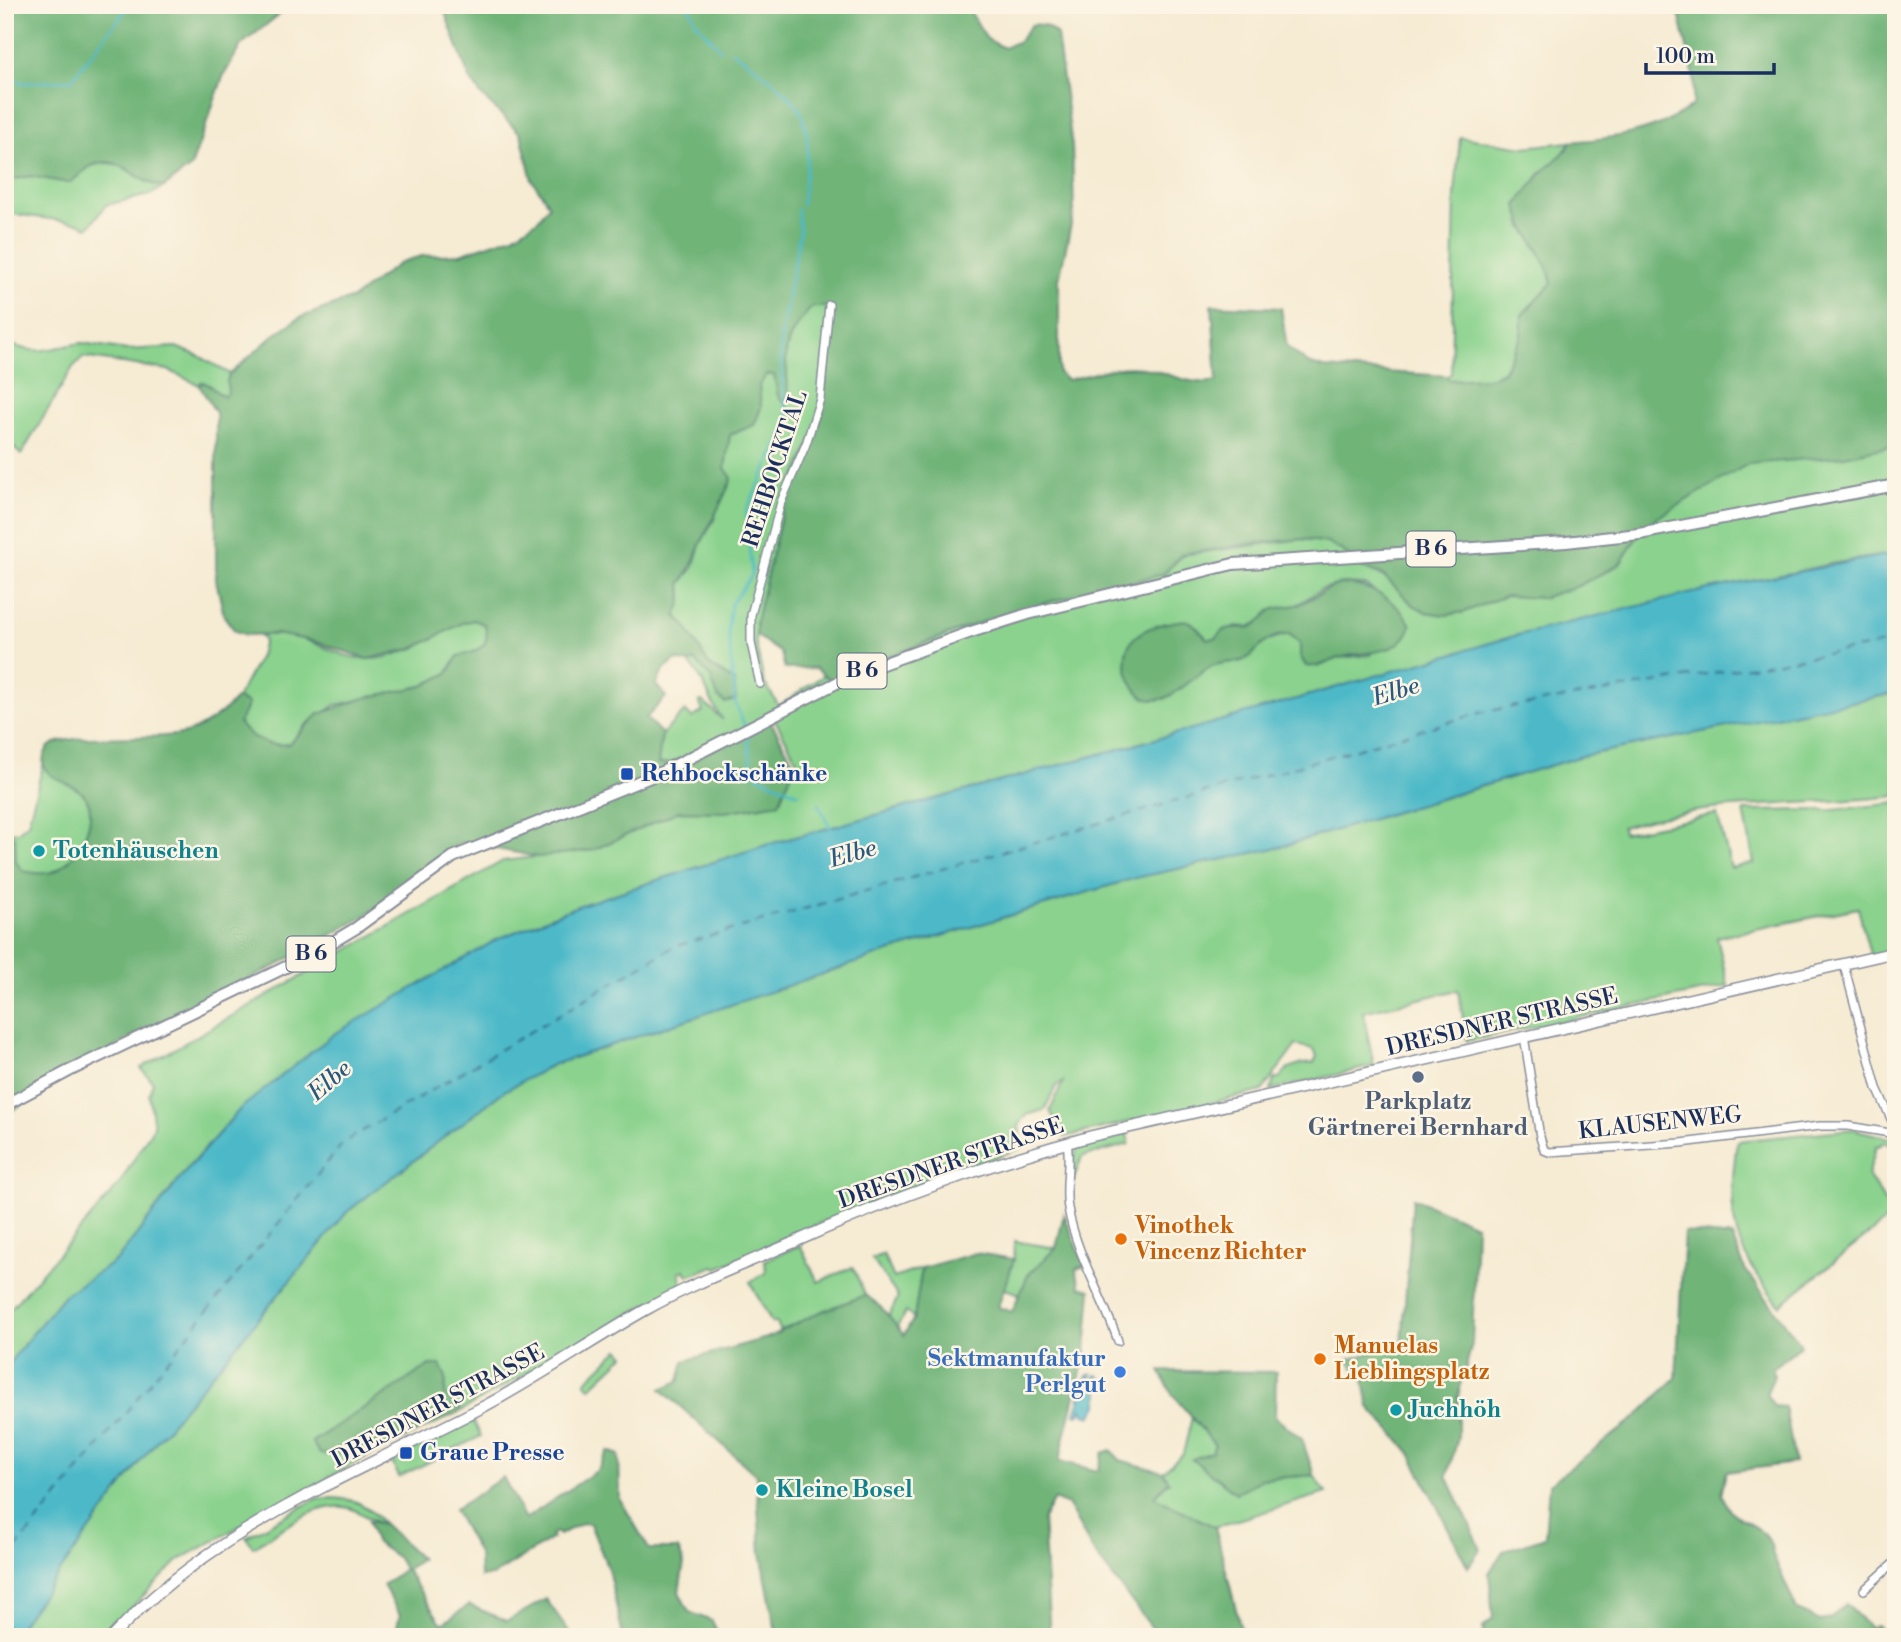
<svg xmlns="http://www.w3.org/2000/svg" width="1901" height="1642" viewBox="0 0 1901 1642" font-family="'Libre Bodoni',serif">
<rect width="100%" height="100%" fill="#fcf5e5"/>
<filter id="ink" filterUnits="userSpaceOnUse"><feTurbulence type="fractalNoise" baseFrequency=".0143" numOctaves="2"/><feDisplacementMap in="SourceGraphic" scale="14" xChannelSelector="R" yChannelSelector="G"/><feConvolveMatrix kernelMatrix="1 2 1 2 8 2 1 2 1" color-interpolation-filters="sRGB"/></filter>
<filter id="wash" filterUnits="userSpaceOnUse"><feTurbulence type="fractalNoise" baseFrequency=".00686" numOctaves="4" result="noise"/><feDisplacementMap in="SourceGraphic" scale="28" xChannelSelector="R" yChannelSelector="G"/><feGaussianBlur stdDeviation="1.57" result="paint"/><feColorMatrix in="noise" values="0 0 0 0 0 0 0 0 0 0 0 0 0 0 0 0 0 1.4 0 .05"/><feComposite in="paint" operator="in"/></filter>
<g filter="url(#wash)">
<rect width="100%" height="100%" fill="#f6ebd3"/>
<g fill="#8ad28d" stroke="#528076" stroke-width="2" fill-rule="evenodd">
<path d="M1460 137 1524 147 1570 142 1520 222 1548 265 1552 283 1522 315 1521 337 1504 370 1490 378 1447 380V376L1451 374 1455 194Z"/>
<path d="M103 163C129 162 139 185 164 187L149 195 106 205 88 228 79 223 5 213V181L30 176 68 183 91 166Z"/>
<path d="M812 306H833L822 416 784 504 756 622V645L764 682 779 706 824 675 830 680 982 622 1174 564 1182 555 1303 539 1327 543 1343 551 1358 566 1388 579 1412 604 1426 612 1446 615 1464 612 1505 595 1542 598 1604 573 1620 564 1639 534 1658 517 1748 463 1844 456 1896 445V553L1830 564 1518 635 1185 731 766 845 575 907 498 939 434 977 241 1108 185 1171 117 1260 63 1296 5 1368V1315L118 1186 154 1126 149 1095 153 1082 141 1068 503 861 593 850 679 811 724 812 779 803 795 765 799 764 774 718 671 763 657 764 662 734 685 711 692 718 703 711 699 702 702 701 723 720C709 703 705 678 689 663L694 660 710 676 718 697 734 681 709 665 685 625 676 616 682 601 681 583 693 568 700 545 715 518 730 434 761 408 759 386 766 375 774 374 778 396 788 400C785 354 779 343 812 306ZM1340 584 1365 585 1394 605 1370 655 1339 658 1318 667 1300 656V644L1289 634 1264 641 1243 660 1213 665 1165 699 1126 652C1142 622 1161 626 1191 622L1207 639 1216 638 1235 626 1249 627 1260 622 1270 611 1295 606 1322 589Z"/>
<path d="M82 343 127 350 176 347 199 356 230 374 227 381 228 392 224 397H220L210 385 201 382 199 385 168 370 83 357 73 367 21 455 5 438V347L10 344C40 357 52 347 82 343Z"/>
<path d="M474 620 484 624 488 634 487 641 478 651 453 663 448 673 423 686 336 705 307 724 289 744C268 747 252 741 239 723L248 704 237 698 260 656 264 640 260 636C306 628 331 659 369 659 409 659 437 628 474 620Z"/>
<path d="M1896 693V796C1805 807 1709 799 1622 827L1623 833 1717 814 1731 868 1754 863 1744 811 1833 810 1896 803V952L1871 958 1858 908 1717 937 1728 986 1467 1041 1458 990 1363 1012 1374 1066 1271 1090 1274 1079 1281 1077C1288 1064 1301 1064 1314 1063L1317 1056 1314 1049 1296 1045 1262 1091 1064 1137 1050 1111 1063 1082 1056 1086 1045 1110 1027 1115 1019 1125 1021 1148 839 1215 718 1268 714 1266 688 1276 685 1270 679 1272 682 1285 461 1411 445 1394 446 1377 430 1365 312 1442 336 1455 350 1447 368 1456 179 1560 102 1637H12L141 1460 347 1212 504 1091 552 1065 885 953 1135 878 1280 847 1582 756Z"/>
<path d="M43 765C53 782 80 781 88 800 101 830 57 896 22 870 9 860 19 843 9 831L18 832 28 823Z"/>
<path d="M1853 1129 1894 1139 1892 1144 1885 1142 1876 1148 1868 1175 1893 1215 1780 1305C1730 1246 1727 1217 1737 1141Z"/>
<path d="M1127 1133 1129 1144 1082 1157 1069 1192 1073 1160 1078 1146Z"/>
<path d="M1014 1241 1056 1248 1028 1275 1020 1294 1005 1289 1014 1259Z"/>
<path d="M800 1245 818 1282 853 1267 865 1295 781 1331 776 1322 772 1323 750 1282 766 1273 765 1260Z"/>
<path d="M883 1254 894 1278 922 1268 914 1318 906 1312 897 1327 888 1318 898 1297 872 1259Z"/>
<path d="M619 1349 625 1355 590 1388 585 1382Z"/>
<path d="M1192 1417 1215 1445 1212 1452 1193 1460 1262 1479 1314 1475 1326 1493 1215 1527 1153 1497 1169 1482 1163 1472 1183 1454Z"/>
<path d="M473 1420 481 1436 399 1477 391 1460Z"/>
<path d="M317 1498C351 1498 360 1498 384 1524 368 1521 361 1511 349 1508 317 1500 279 1532 253 1547L246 1537Z"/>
</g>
<g fill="#6fb478" stroke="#45726b" stroke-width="2">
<path d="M5 5H291L241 45 223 77 191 167 164 187C136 184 121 151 91 166 82 170 78 179 68 183L30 176 5 181Z"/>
<path d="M442 5H966L987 39 1004 48 1019 41 1031 25C1043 23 1048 27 1057 35L1072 146 1074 211 1059 279V373L1067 380C1092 375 1117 364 1143 368 1169 372 1190 387 1217 381L1212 305 1281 308 1287 347 1308 363 1324 368 1447 376 1448 380 1490 378 1504 371 1521 337 1522 315 1552 283C1546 254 1523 234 1517 205L1541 173 1568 149 1570 142C1609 139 1663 132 1693 104L1694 77 1677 5H1896V445L1844 456 1748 464 1658 517 1639 534 1620 564 1578 586 1542 598 1505 596 1464 612 1446 615 1426 612 1412 604 1382 574 1358 566 1343 551 1327 543 1303 539 1258 543 1182 554 1164 574 1056 600 982 622 850 670 841 680H830L816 668 785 669 781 653 757 636 756 622 784 504 822 416 833 307H812C771 352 792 355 787 407L778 396 774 375H766L759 386 761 408 754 425 730 435 725 468 732 478C723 500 712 521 701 543 694 558 692 570 681 583L682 601 676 616 685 625 709 665 734 681 736 700 725 703 718 697 710 676 694 660 689 663 676 660 663 671 656 685 666 697 646 718 662 734 658 764 671 763 770 720 795 765 779 803 724 812 679 811 593 850 538 857 461 842 365 916 274 967 132 1037 5 1115V830L15 838 16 862 23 871C34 873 45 875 55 871 77 861 102 816 84 795 74 783 52 781 45 768 41 761 44 754 48 748 60 730 159 743 189 732 207 725 224 712 237 698L248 704 239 723C252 741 268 747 289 744L319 714 364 698 423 686 448 673 458 656C477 653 493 645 484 624L474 620 462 623 415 648 368 659 313 641 276 634 247 635 235 631 224 616 216 580V413L199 385 204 382 224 397 228 392 227 381 230 374 274 335 299 318 353 298 401 262 422 256 460 254 513 236 538 220 549 205 532 180 521 134 481 95 469 77Z"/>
<path d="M1340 584C1368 584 1397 599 1411 625 1401 658 1365 650 1339 658 1326 662 1320 668 1306 666L1300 656V644L1289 634C1262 636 1263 649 1244 660 1235 664 1222 661 1212 666 1193 675 1170 706 1147 699 1139 696 1134 687 1130 679 1117 645 1135 630 1167 623 1175 622 1186 618 1192 623 1198 628 1202 634 1207 639L1216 638C1226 623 1236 630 1251 627 1261 624 1264 614 1272 610 1281 606 1291 607 1300 604 1314 598 1324 589 1340 584Z"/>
<path d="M1413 1198 1476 1225 1472 1344 1458 1396V1438L1447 1476 1481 1549 1468 1567 1409 1451 1369 1407 1364 1381 1348 1360 1402 1343Z"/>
<path d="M1064 1214 1085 1266 1076 1269 1080 1287 1091 1290 1086 1351 1059 1461 1098 1471 1103 1453 1111 1450 1120 1460 1163 1472 1169 1481 1154 1497 1215 1527 1243 1637H1159L1092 1550 1068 1505 1054 1499 1043 1519 1050 1637H777L761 1553 756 1475 661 1389 679 1381 684 1361 767 1338 820 1312 865 1295C884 1306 890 1320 904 1335L914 1318 922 1268 976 1253 1014 1259 998 1307 1012 1312 1028 1275 1056 1248Z"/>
<path d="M1684 1232 1732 1237 1745 1269 1801 1345 1772 1369 1774 1376 1766 1394 1774 1406 1785 1407 1795 1463 1726 1472 1721 1494C1725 1500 1728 1509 1733 1513 1750 1527 1771 1529 1773 1555L1797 1610 1820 1621 1830 1619 1846 1604 1870 1628 1877 1625 1887 1637H1484L1483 1627 1493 1619 1489 1573 1503 1551 1545 1537 1549 1484 1634 1419 1676 1378Z"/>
<path d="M430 1365H440L446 1377 445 1394 461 1411 368 1456 350 1447 336 1455 320 1454 312 1442Z"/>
<path d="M1160 1371 1276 1372 1275 1417 1302 1439 1314 1475 1262 1479 1236 1493 1192 1459 1212 1452 1215 1445 1172 1394Z"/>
<path d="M608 1451 619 1455 620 1499 649 1549H678L684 1563 679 1592 689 1612 712 1621 720 1637H623L608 1568 590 1524 582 1523 559 1535 556 1532 551 1535 553 1538 492 1576 480 1577 479 1555 454 1510 503 1477 525 1519 598 1470Z"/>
<path d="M368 1521 384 1524 421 1559 406 1570 442 1624 469 1605 507 1621 546 1599 573 1637H394L400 1615 383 1585 404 1569 398 1558 375 1542Z"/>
</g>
<g fill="#4db9c8" stroke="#347493" stroke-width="2">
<path d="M1896 553V693L1582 756 1280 847 1135 878 885 953 552 1065 504 1091 347 1212 141 1460 12 1637H5V1368L63 1296 117 1260 186 1171 241 1108 334 1034 498 939 575 907 766 845 1185 731 1518 635 1709 589Z"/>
<path d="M1092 1374 1090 1378 1093 1380 1096 1375 1100 1376 1098 1405 1091 1416 1084 1414 1082 1409 1079 1415 1075 1414 1088 1375Z"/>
</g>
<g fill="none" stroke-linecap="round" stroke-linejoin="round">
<g stroke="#4db9c8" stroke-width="2.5">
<path d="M688 5 696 22 721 50"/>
<path d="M732 51C750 63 797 96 803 117 812 145 805 176 802 204"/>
<path d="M5 73 22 83 71 80 130 5"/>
<path d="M745 727 735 702 728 627 731 604 752 575 746 511 788 424 781 370V337L800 231 798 210"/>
<path d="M747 733 752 770 758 776 799 794"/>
<path d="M818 804 831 829"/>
</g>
<path stroke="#2a587e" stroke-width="2" stroke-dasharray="9 7" stroke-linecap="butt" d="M5 1562 344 1142 673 947 1483 712 1896 642"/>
</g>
</g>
<g filter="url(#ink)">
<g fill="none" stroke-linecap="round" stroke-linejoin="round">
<defs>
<g id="minor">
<path d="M760 684 751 643V615L781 502 806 444 820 399 829 305"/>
<path d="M1844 965 1877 1088 1896 1130"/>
<path d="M1524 1036 1540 1137 1544 1150 1549 1152 1681 1143 1820 1126H1848L1896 1134"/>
<path d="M1067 1142C1071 1164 1064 1186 1068 1208 1076 1254 1103 1297 1118 1341"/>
<path d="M1864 1590 1896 1561"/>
</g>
<path id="secondary" d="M112 1637C211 1529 352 1475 479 1409 537 1379 590 1341 647 1309 695 1282 748 1263 799 1240 894 1197 992 1163 1092 1136L1896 952"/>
<path id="primary" d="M5 1105 69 1071 311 955 356 928 453 857 660 773 852 675 971 632 1028 614 1233 564 1566 542 1639 534 1896 485"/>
</defs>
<use href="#minor" stroke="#888d98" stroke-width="10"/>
<use href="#secondary" stroke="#888d98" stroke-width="13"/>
<use href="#primary" stroke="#888d98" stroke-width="14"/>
<use href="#minor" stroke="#fff" stroke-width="7"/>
<use href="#secondary" stroke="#fff" stroke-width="10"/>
<use href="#primary" stroke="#fff" stroke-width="10"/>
</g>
</g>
<g fill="#1a4fb4" stroke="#fcf5e5" stroke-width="2.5">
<rect x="620" y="767" width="14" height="14" rx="3.5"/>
<rect x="399" y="1446" width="14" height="14" rx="3.5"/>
</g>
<g fill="#0f9aa8" stroke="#fcf5e5" stroke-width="2.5">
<circle cx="39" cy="851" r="7"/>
<circle cx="1396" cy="1410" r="7"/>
<circle cx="762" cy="1490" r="7"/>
</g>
<circle fill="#5c6f8a" stroke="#fcf5e5" stroke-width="2.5" cx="1418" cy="1077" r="7"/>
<g fill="#e8710a" stroke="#fcf5e5" stroke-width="2.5">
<circle cx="1121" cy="1239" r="7"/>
<circle cx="1320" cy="1359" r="7"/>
</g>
<circle fill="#3f7fe0" stroke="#fcf5e5" stroke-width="2.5" cx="1120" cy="1372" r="7"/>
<g text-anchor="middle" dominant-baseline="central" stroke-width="5" stroke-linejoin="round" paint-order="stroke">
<g fill="#fcf5e5" stroke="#5e6a86" stroke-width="2">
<rect x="1406.5" y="531.5" width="49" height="35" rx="5"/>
<rect x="837.5" y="653.5" width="49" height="35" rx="5"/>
<rect x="286.5" y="936.5" width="49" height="35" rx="5"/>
</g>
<g font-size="21" font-weight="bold" fill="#1b2f5e">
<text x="1431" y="549">B 6</text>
<text x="862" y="671">B 6</text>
<text x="311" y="954">B 6</text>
</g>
<g font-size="23" fill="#1b2f5e" stroke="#fcf5e5">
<text transform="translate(775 469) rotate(-72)">REHBOCKTAL</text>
<text transform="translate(1502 1022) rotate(-13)">DRESDNER STRASSE</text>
<text transform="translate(1660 1123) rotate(-6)">KLAUSENWEG</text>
<text transform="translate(951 1163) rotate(-19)">DRESDNER STRASSE</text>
<text transform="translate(438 1406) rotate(-28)">DRESDNER STRASSE</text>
</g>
<g font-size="23" font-weight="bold" fill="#164399" stroke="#fcf5e5" text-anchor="start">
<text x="641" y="774">Rehbockschänke</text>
<text x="420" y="1453">Graue Presse</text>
</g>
<g font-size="23" font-weight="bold" fill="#0d838f" stroke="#fcf5e5" text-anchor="start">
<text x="53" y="851">Totenhäuschen</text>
<text x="1410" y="1410">Juchhöh</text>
<text x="776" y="1490">Kleine Bosel</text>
</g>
<g font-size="23" font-weight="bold" fill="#4e5e75" stroke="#fcf5e5">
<text x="1418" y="1102">Parkplatz<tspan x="1418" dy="26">Gärtnerei Bernhard</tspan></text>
</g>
<g font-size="23" font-weight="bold" fill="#c56008" stroke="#fcf5e5" text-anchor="start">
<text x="1135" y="1226">Vinothek<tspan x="1135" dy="26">Vincenz Richter</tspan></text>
<text x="1334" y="1346">Manuelas<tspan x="1334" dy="26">Lieblingsplatz</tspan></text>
</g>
<g font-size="23" font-weight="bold" fill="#366cbe" stroke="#fcf5e5" text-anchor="end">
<text x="1106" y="1359">Sektmanufaktur<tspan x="1106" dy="26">Perlgut</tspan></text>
</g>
<g font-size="24" font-style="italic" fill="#2a587e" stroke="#fcf5e5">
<text transform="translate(1396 692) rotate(-17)">Elbe</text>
<text transform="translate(853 854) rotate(-16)">Elbe</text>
<text transform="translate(330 1081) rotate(-41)">Elbe</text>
</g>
</g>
<rect width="1901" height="1642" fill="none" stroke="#fcf5e5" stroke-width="28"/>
<path d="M1646 63v10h128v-10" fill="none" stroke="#1b2f5e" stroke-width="3.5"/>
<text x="1656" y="63" font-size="21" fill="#1b2f5e" stroke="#fcf5e5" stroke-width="5" paint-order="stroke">100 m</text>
</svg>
